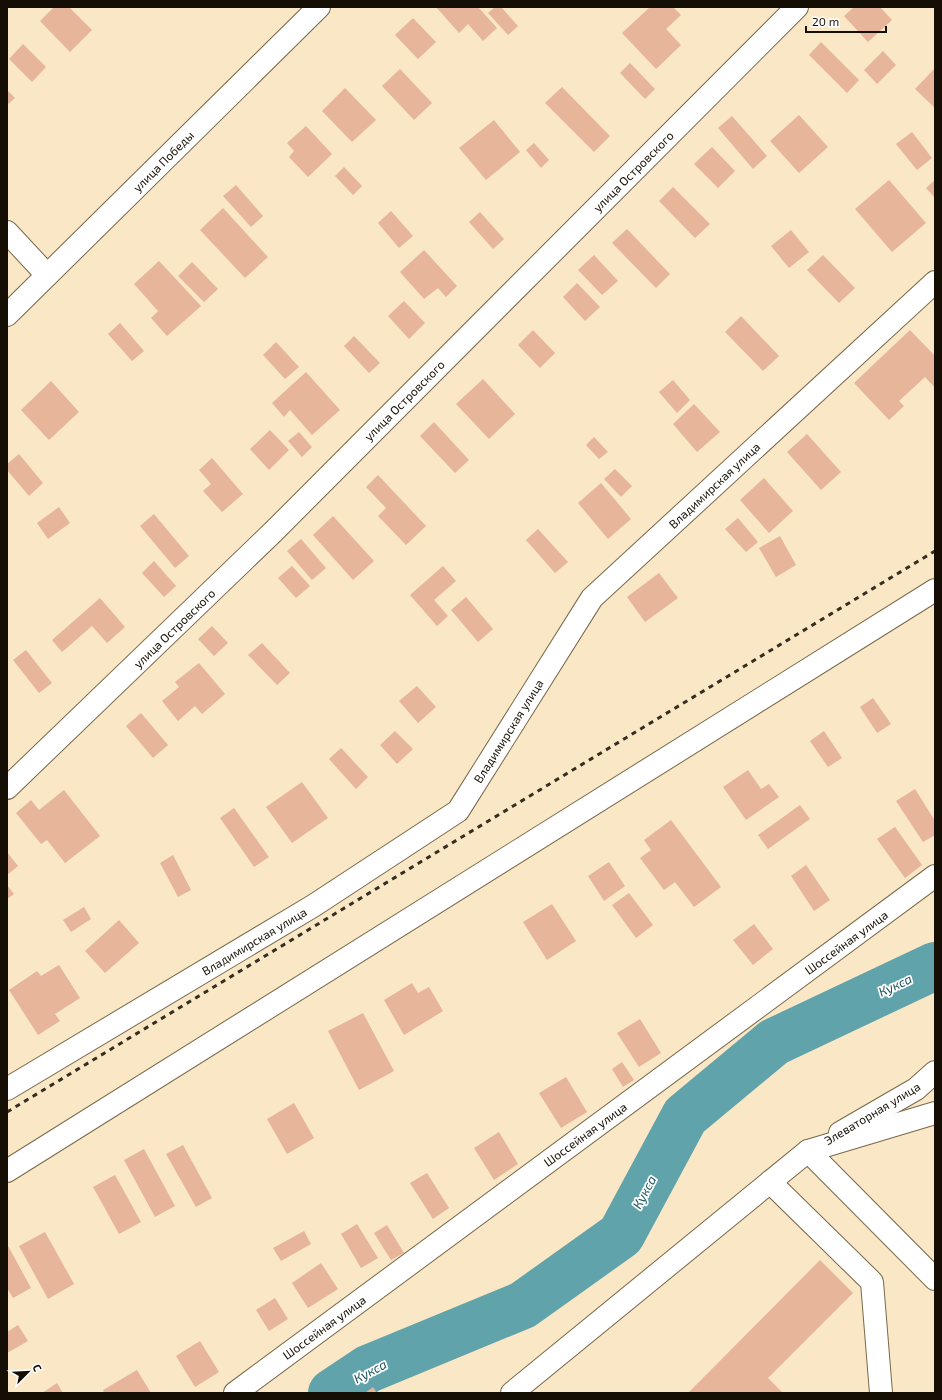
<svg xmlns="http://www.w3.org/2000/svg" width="942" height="1400" viewBox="0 0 942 1400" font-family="'Exo 2',sans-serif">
<rect width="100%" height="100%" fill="#fae7c6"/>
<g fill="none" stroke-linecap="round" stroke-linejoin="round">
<path stroke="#60a3ab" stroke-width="48" d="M332 1393 368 1369 523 1305 621 1235 685 1116 774 1042 935 966"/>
</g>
<g fill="#e7b599">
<path d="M54 7H69L92 30 70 52 40 21Z"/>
<path d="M436 7H478L497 28 483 41 468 24 459 33Z"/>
<path d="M495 7H501L518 26 508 35 488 13Z"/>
<path d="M650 7H673L681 15 666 29 681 45 656 69 622 33Z"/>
<path d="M854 7H880L892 20 868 42 844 16Z"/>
<path d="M413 18 436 42 418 59 395 35Z"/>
<path d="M821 42 859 80 847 93 809 55Z"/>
<path d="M23 44 46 67 32 82 9 59Z"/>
<path d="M883 51 896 65 877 84 864 70Z"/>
<path d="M630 63 655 89 645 99 620 73Z"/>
<path d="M935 68V108L915 89Z"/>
<path d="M400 69 432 103 414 120 382 86Z"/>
<path d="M562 87 610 136 594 152 545 103Z"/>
<path d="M345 88 376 120 352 142 322 111Z"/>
<path d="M7 90 15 98 7 105Z"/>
<path d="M799 115 828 147 799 173 770 141Z"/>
<path d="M732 116 767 156 753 169 718 128Z"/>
<path d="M494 120 520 152 486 180 459 148Z"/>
<path d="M306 126 332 154 308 177 289 157 294 151 287 143Z"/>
<path d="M912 132 932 158 917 170 896 144Z"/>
<path d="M534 143 549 160 541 168 526 150Z"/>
<path d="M712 147 735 171 718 188 694 164Z"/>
<path d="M344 167 362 186 353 195 335 176Z"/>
<path d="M889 180 926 223 892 252 855 209Z"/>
<path d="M935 180V198L926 188Z"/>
<path d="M236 185 263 216 251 227 223 196Z"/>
<path d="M673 187 710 224 695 238 659 201Z"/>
<path d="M223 208 268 257 245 278 200 230Z"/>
<path d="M391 211 413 236 399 248 378 223Z"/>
<path d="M480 212 504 239 493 249 469 222Z"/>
<path d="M627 229 670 274 656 288 612 243Z"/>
<path d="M791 230 809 252 789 268 771 246Z"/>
<path d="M424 250 457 286 446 297 438 288 424 299 400 272Z"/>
<path d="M594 255 618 281 602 295 578 270Z"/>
<path d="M823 255 855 288 839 303 807 270Z"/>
<path d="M159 261 201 306 167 336 151 318 158 311 134 284Z"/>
<path d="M192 262 218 289 204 302 178 276Z"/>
<path d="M577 283 600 307 585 321 563 297Z"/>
<path d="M404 301 425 323 409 339 388 316Z"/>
<path d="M741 316 779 356 763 371 725 332Z"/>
<path d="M120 323 144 351 132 361 108 334Z"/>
<path d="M533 330 555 353 540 368 518 345Z"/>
<path d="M910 330 935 356V388L925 377 899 401 904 406 889 420 854 383Z"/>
<path d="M354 336 380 363 369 373 344 346Z"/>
<path d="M276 342 299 367 285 379 263 355Z"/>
<path d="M306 372 340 410 312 435 290 410 284 417 272 403Z"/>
<path d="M483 379 515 414 489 439 456 404Z"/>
<path d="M673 380 690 400 677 413 659 392Z"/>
<path d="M51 381 79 412 49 440 21 410Z"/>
<path d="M694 404 720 432 697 452 673 424Z"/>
<path d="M434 422 469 460 455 473 420 436Z"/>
<path d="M270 430 289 450 269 470 250 449Z"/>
<path d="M299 432 312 447 302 457 288 441Z"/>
<path d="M807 434 841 472 821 490 787 452Z"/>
<path d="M594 437 608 452 599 459 586 445Z"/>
<path d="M19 454 43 483 29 496 7 470V464Z"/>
<path d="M212 458 243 494 222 512 203 491 211 484 199 470Z"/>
<path d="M615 469 632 486 621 497 604 479Z"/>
<path d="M378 475 426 526 406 545 378 516 386 508 366 487Z"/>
<path d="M764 478 793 511 769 533 740 500Z"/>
<path d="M601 483 631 519 608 539 578 503Z"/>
<path d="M59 507 70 523 48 539 37 523Z"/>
<path d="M154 514 189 556 175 568 140 526Z"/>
<path d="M333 516 374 561 353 580 313 535Z"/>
<path d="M738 518 758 542 746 552 725 529Z"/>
<path d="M538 529 568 562 555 573 526 540Z"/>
<path d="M780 536 796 565 776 577 759 548Z"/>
<path d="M301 539 326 568 312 580 287 551Z"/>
<path d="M154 561 176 586 164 597 142 573Z"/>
<path d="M292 566 310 586 296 598 278 578Z"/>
<path d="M443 566 456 581 434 600 448 616 437 626 410 595Z"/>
<path d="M659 573 678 598 645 622 627 597Z"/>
<path d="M466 597 493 629 478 642 451 610Z"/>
<path d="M100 598 125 627 107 643 92 626 62 652 52 640Z"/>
<path d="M212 626 228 643 214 656 198 639Z"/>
<path d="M262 643 290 673 277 685 248 655Z"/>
<path d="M26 650 52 683 39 693 13 660Z"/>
<path d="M199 663 225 694 202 714 195 706 178 721 162 701 179 687 175 682Z"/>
<path d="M417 686 436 707 418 723 399 701Z"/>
<path d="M873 698 891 724 877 733 860 707Z"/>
<path d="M141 713 168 745 153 758 126 726Z"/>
<path d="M395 731 413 749 397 764 380 745Z"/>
<path d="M824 731 842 758 828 767 810 741Z"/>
<path d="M341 748 368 777 356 789 329 759Z"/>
<path d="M748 770 761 789 769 784 779 797 746 820 723 787Z"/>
<path d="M302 782 328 818 292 843 266 807Z"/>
<path d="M915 789 935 821V835L923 842 896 801Z"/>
<path d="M64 790 100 836 65 863 47 840 41 844 16 813 31 800 39 810Z"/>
<path d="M800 805 810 819 768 849 758 835Z"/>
<path d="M234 808 269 857 254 867 220 818Z"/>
<path d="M671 820 721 887 694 907 675 882 664 890 640 858 651 850 644 840Z"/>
<path d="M895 827 922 865 905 878 877 839Z"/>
<path d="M7 852 18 866 7 875Z"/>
<path d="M173 855 191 890 178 897 160 863Z"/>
<path d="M609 862 625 886 604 901 588 876Z"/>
<path d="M806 865 830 900 814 911 791 876Z"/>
<path d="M7 885 14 894 7 899Z"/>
<path d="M629 893 653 925 636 938 612 905Z"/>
<path d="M552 904 576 941 547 960 523 922Z"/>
<path d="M84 907 91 919 71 932 63 920Z"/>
<path d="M119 920 139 943 105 973 85 951Z"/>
<path d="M754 924 773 949 753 965 733 940Z"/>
<path d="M59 965 80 998 55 1014 60 1021 38 1035 9 990 37 971 41 976Z"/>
<path d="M412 983 418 993 429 987 443 1011 404 1035 384 1000Z"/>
<path d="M363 1013 394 1071 359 1090 328 1031Z"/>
<path d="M640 1019 661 1053 639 1067 617 1033Z"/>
<path d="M622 1062 634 1080 623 1087 612 1069Z"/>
<path d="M566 1077 587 1112 561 1128 539 1093Z"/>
<path d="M294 1103 314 1138 287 1154 267 1119Z"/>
<path d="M499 1132 518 1164 494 1180 474 1148Z"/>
<path d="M183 1145 212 1198 196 1207 166 1154Z"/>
<path d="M144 1149 175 1206 155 1217 124 1160Z"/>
<path d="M427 1173 449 1208 433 1219 410 1183Z"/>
<path d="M115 1175 141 1222 119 1234 93 1187Z"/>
<path d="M357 1224 378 1258 361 1268 341 1234Z"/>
<path d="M387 1225 404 1253 391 1260 374 1233Z"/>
<path d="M304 1231 311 1244 281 1261 273 1248Z"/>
<path d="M45 1232 74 1284 48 1299 19 1246Z"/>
<path d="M7 1244 31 1288 13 1298 7 1288Z"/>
<path d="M820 1260 853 1293 768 1378 783 1393H688Z"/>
<path d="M321 1263 338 1289 308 1308 292 1283Z"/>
<path d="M275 1298 288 1319 269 1331 256 1310Z"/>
<path d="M18 1325 28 1341 7 1353V1332Z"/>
<path d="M200 1341 219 1372 195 1387 176 1356Z"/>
<path d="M137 1370 151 1393H104L103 1390Z"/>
<path d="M57 1383 63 1393H42Z"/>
<path d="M373 1387 377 1393H365Z"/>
</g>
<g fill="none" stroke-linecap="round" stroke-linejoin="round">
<defs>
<g id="minor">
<path d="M7 232 47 275"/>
<path d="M7 315 319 7"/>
<path d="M7 788 273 532 797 7"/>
<path d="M7 1089 313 906 458 811 592 598 935 282"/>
<path d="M840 1133 916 1089 935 1072"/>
<path d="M808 1151 935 1279"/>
<path d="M7 1171 935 590"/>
<path d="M770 1182 872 1282 881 1393"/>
<path d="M235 1393 935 876"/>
<path d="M512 1393 808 1151 935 1113"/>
</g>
</defs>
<use href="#minor" stroke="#78684a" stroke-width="24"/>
<use href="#minor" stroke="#fff" stroke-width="22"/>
<path stroke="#352d1f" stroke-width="3" stroke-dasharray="5 5" stroke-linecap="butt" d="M7 1112 935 551"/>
</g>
<g text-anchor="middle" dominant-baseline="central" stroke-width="3.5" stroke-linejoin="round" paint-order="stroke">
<g font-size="12" fill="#150e04" stroke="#fff">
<text transform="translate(163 161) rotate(-45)">улица Победы</text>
<text transform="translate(633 171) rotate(-45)">улица Островского</text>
<text transform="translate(404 400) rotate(-45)">улица Островского</text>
<text transform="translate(714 485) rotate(-43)">Владимирская улица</text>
<text transform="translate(174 628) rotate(-44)">улица Островского</text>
<text transform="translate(508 731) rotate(-58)">Владимирская улица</text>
<text transform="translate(254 941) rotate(-31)">Владимирская улица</text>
<text transform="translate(846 942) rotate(-36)">Шоссейная улица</text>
<text transform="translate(872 1113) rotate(-31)">Элеваторная улица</text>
<text transform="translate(585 1134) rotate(-36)">Шоссейная улица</text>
<text transform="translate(324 1327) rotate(-36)">Шоссейная улица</text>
</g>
<g font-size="13" font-style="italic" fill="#1b555c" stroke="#fff">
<text transform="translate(895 985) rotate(-25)">Кукса</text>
<text transform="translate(644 1192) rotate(-62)">Кукса</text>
<text transform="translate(370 1371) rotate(-28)">Кукса</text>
</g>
</g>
<rect width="942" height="1400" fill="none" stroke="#150e04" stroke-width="16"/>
<g transform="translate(28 1372) rotate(66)" stroke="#ffffff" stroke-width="3" paint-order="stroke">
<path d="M0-3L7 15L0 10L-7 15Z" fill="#150e04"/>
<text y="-6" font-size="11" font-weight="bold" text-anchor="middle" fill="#150e04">С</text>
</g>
<path d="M806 26v6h80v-6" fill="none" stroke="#150e04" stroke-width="2"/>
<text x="812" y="26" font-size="12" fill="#150e04" stroke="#ffffff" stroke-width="3" paint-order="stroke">20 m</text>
</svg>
